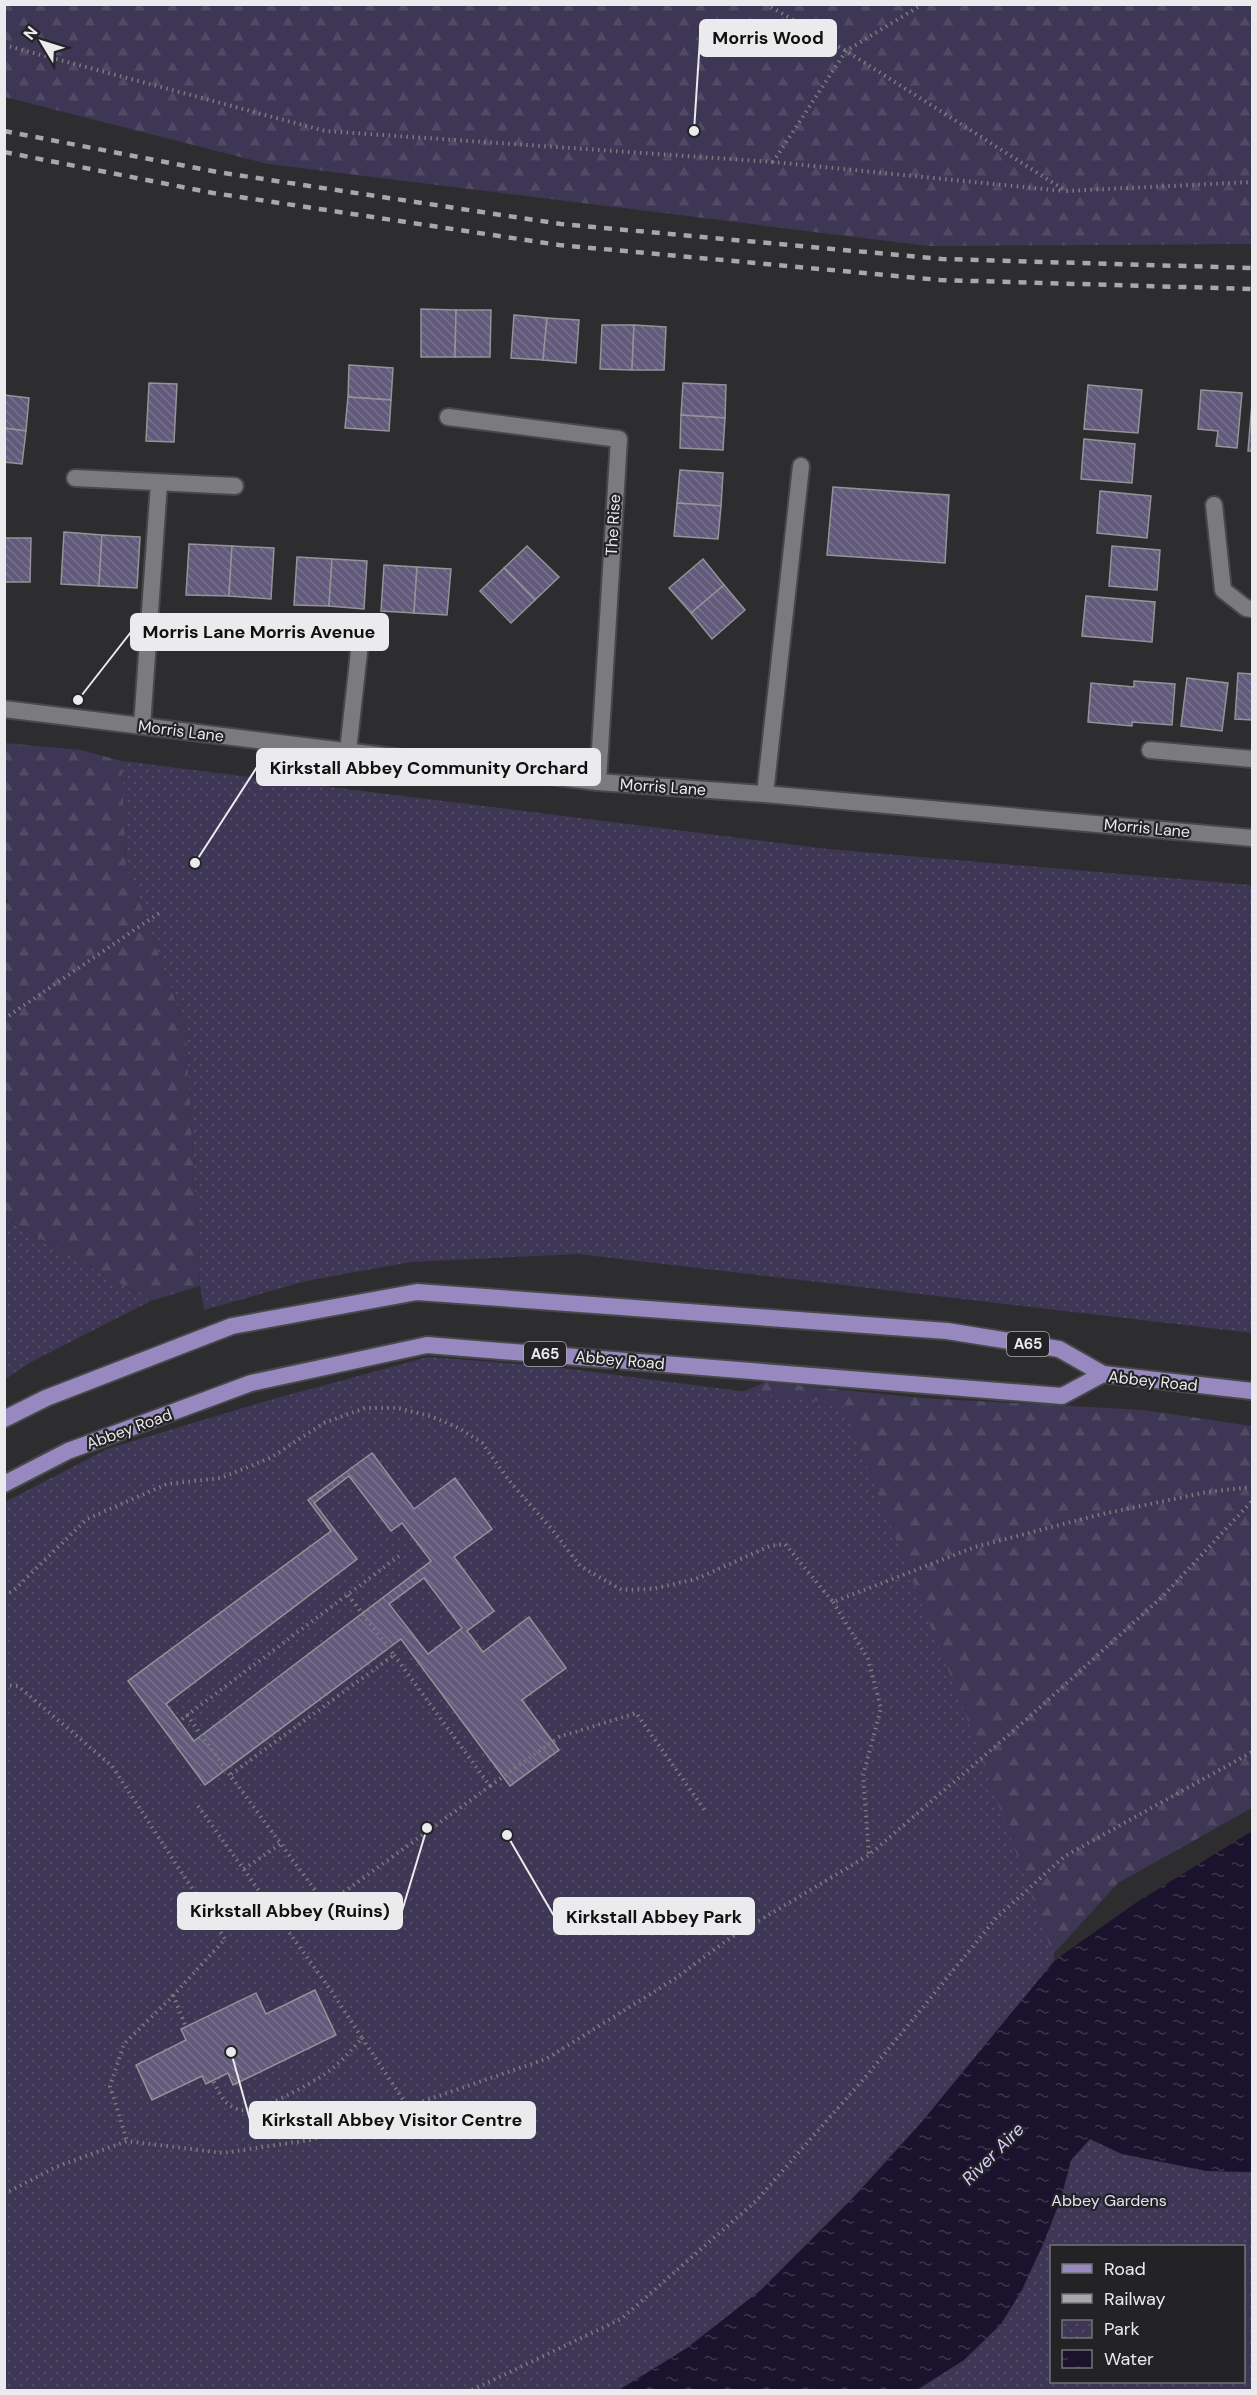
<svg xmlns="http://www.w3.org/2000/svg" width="1257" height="2395" viewBox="0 0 1257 2395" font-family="'DM Sans',sans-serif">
<defs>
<pattern id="forest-firs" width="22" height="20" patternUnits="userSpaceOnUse" patternTransform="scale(1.5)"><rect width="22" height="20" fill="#3d3655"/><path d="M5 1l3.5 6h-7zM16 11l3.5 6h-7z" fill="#504a65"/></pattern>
<pattern id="park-dots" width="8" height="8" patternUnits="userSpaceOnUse" patternTransform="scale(1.5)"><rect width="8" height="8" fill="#3d3655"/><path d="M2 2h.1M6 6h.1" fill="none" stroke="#504a65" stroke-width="1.8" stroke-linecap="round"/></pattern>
<pattern id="water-ripples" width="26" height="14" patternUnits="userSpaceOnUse" patternTransform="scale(1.5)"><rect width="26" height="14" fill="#1b132e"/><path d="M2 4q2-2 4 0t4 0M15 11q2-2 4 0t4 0" fill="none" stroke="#3c364c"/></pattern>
<pattern id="building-back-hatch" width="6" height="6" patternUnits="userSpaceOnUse" patternTransform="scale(1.5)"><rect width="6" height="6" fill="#615a7b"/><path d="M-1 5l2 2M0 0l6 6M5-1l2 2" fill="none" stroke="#78728e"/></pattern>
</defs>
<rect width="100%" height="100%" fill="#2d2c2f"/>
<g fill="url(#forest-firs)">
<path d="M4 5H1252V244L928 246 268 164 5 97Z"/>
<path d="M5 743 81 750 122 761 126 864 186 1030 200 1286 151 1301 5 1219 4 904 8 903 4 890Z"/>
<path d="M766 1382 922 1398 1144 1410 1252 1426V1808L1118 1883 714 2327 387 2390 705 1408Z"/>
</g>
<g fill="url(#park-dots)" fill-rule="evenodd">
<path d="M122 761 828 849 1252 885V1333L578 1254 411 1262 306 1281 204 1310 200 1286 186 1030 126 864Z"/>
<path d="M5 1219 151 1301 33 1361 5 1379Z"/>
<path d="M428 1357 547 1366 842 1404 964 1710 1055 1960 920 2124 852 2199 761 2290 687 2348 619 2390H5V1502L107 1449 266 1401Z"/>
<path d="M1090 2139 1122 2154 1207 2171 1252 2172V2390H917L1044 2242 1061 2198 1071 2160ZM1052 2246H1244V2382H1052Z"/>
</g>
<path fill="url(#water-ripples)" d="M1252 1831V2172L1207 2171 1122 2154 1090 2139 1071 2160 1061 2198 1044 2242 1022 2290 1001 2324 964 2360 917 2390H619L687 2348 761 2290 852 2199 920 2124 1055 1960 1137 1902Z"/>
<g fill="url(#building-back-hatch)" stroke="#949396" stroke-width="1.5" fill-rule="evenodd">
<path d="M421 309 456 310 455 357H421Z"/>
<path d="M456 310H491L490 357H455Z"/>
<path d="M514 315 547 318 543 360 511 358Z"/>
<path d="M547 318 579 320 576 363 543 360Z"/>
<path d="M602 325H634L632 370 600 369Z"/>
<path d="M634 325 666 327 664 370H632Z"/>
<path d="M349 365 393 368 391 400 348 397Z"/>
<path d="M149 383 177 384 174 442 146 441Z"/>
<path d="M683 383 726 385 725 418 681 415Z"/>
<path d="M1088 385 1142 390 1138 433 1084 429Z"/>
<path d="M1201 390 1242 393 1237 448 1216 446 1218 431 1198 429Z"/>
<path d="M4 395 29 398 26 431 4 428Z"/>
<path d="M348 397 391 400 389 431 345 428Z"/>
<path d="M1252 403V451H1248Z"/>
<path d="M681 415 725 418 723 450 680 448Z"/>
<path d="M4 428 26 431 22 464 4 462Z"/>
<path d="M1084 439 1135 444 1132 483 1081 479Z"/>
<path d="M680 470 723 473 721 506 677 503Z"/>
<path d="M833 487 949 495 945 563 827 555Z"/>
<path d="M1100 491 1151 496 1147 538 1097 533Z"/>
<path d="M677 503 721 506 718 539 674 536Z"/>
<path d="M64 532 102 535 99 586 61 584Z"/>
<path d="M102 535 140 537 137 588 99 586Z"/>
<path d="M4 538H31L30 582H4Z"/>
<path d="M189 544 232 546 229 596 186 595Z"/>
<path d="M232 546 274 548 271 599 229 596Z"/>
<path d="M527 546 559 577 535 600 504 568Z"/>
<path d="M1112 546 1160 550 1157 590 1109 586Z"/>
<path d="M297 557 332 559 329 606 294 605Z"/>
<path d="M332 559 367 561 364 609 329 606Z"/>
<path d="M703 559 724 585 691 613 669 588Z"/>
<path d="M384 565 417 567 414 613 381 611Z"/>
<path d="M417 567 451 569 447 615 414 613Z"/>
<path d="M504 568 535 600 511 623 480 591Z"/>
<path d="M724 585 745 610 712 639 691 613Z"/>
<path d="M1086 596 1155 602 1152 642 1082 636Z"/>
<path d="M1238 673 1252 674V720L1235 719Z"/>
<path d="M1187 678 1228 683 1222 731 1181 726Z"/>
<path d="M1134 681 1175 684 1172 725 1132 722V726L1088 722 1091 683 1134 687Z"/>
<path d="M372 1453 414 1509 455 1478 492 1529 454 1557 494 1611 467 1631 483 1652 529 1617 566 1668 522 1700 559 1750 510 1786 401 1639 205 1785 128 1681 331 1531 308 1500ZM349 1476 391 1531 402 1523 431 1561 194 1741 166 1704 357 1559 314 1503ZM424 1578 462 1628 428 1654 389 1604Z"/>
<path d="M315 1990 336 2035 233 2085 228 2073 206 2084 202 2076 152 2100 136 2065 186 2040 181 2029 256 1993 266 2014Z"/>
</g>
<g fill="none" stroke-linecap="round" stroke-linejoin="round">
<defs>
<g id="service">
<path d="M75 478 235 486"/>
<path d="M142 726 159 483"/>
<path d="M348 751 361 634"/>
<path d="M765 794 801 466"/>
</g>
<g id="minor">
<path d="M448 417 619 439 598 782"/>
<path d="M1214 505 1223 590 1246 608 1252 609"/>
<path d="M1150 750 1252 759"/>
</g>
<path id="tertiary" d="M4 709 598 782 765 794 1252 838"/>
<g id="primary">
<path d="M4 1419 46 1398 232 1326 417 1292 947 1331 1059 1349 1103 1374"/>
<path d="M4 1484 68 1451 251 1383 427 1345 1062 1396 1103 1374 1252 1391"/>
</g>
</defs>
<use href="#service" stroke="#48484a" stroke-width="20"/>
<use href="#minor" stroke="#48484a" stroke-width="20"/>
<use href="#tertiary" stroke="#48484a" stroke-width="20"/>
<use href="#primary" stroke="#48484a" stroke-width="20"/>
<g stroke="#7c7b7e" stroke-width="4" stroke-dasharray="1.5 4.5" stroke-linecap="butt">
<path d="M766 4 846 51 1066 191 1252 182"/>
<path d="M923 4 846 51 773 162 1064 191"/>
<path d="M4 45 325 131 773 162"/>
<path d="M4 1019 162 911"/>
<path d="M4 1595 13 1591 87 1519 167 1484 221 1478 270 1458 324 1423 365 1408H398L433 1417 459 1428 482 1443 511 1483 555 1533 580 1566 622 1590 652 1589 696 1579 770 1546 785 1544 833 1602 975 1547 1098 1515 1207 1492 1252 1487"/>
<path d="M348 1595 394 1655"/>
<path d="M833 1602 868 1659 881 1708 863 1776 869 1854"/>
<path d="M394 1655 490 1786 326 1905 230 1775Z"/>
<path d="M4 1685 18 1686 112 1766 225 1939 169 2000 124 2044 110 2086 127 2141"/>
<path d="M187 1715 230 1775"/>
<path d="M182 1719 399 1556"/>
<path d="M490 1786 559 1737 636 1713 706 1812"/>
<path d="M198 1806 332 1992 362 2038C351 2051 339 2064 325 2074 310 2084 257 2114 240 2110 224 2106 219 2093 213 2080"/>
<path d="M244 1869 282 1843"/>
<path d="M173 1995 186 2027"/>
<path d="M362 2038 408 2107"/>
<path d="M4 2194 56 2167 127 2141 223 2153 310 2140 546 2059 673 1980 730 1938 869 1855 1027 1719 1163 1596 1252 1501"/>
<path d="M472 2390 621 2319 756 2201 868 2074 997 1917 1065 1856 1252 1752"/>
</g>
<use href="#service" stroke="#7b7a7d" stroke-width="16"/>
<use href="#minor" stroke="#7b7a7d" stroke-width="16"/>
<use href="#tertiary" stroke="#7b7a7d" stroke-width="16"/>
<use href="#primary" stroke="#9789bf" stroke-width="16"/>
<g stroke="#a8a7aa" stroke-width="4.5" stroke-dasharray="8 8" stroke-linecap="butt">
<path d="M4 131 217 172 561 224 942 259 1252 268"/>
<path d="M4 152 213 193 559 245 940 280 1252 289"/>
</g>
</g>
<g text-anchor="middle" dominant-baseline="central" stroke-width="4.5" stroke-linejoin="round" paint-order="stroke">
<g fill="#232325" stroke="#afaeb0" stroke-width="1.5">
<rect x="1007" y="1332" width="42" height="24" rx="4.5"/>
<rect x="524" y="1342" width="42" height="24" rx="4.5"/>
</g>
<g font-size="15" font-weight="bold" fill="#ebeaec">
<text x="1028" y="1344">A65</text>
<text x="545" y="1354">A65</text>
</g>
<g font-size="16" fill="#ebeaec" stroke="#232325">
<text transform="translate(613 525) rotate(-87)">The Rise</text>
<text transform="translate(181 731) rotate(7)">Morris Lane</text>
<text transform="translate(663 787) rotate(4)">Morris Lane</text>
<text transform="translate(1147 828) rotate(5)">Morris Lane</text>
<text transform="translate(620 1360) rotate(5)">Abbey Road</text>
<text transform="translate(1153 1381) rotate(6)">Abbey Road</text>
<text transform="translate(129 1429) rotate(-20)">Abbey Road</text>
</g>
<g font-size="16" fill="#e2def6" stroke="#232325">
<text x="1109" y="2200">Abbey Gardens</text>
</g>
<g font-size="18" font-style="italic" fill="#d8cefe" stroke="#232325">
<text transform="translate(993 2154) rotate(-45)">River Aire</text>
</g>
</g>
<path fill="none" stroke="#ebeaec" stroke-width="2" d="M694 131L700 38M78 700L131 632M195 863L257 767M427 1828L402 1911M507 1835L554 1916M231 2052L250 2120"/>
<g fill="#ebeaec" stroke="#232325" stroke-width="2">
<circle cx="694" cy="131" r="6"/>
<circle cx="78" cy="700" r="6"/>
<circle cx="195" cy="863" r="6"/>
<circle cx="427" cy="1828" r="6"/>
<circle cx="507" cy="1835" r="6"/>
<circle cx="231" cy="2052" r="6"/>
</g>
<g fill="#ebeaec" stroke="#ebeaec" stroke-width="2">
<rect x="700" y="20" width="136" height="36" rx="6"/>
<rect x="131" y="614" width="257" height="36" rx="6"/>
<rect x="257" y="749" width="343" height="36" rx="6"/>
<rect x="178" y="1893" width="224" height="36" rx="6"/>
<rect x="554" y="1898" width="200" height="36" rx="6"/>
<rect x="250" y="2102" width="285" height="36" rx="6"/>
</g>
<g font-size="18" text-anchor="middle" font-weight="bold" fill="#111">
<text x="768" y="44">Morris Wood</text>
<text x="259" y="638">Morris Lane Morris Avenue</text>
<text x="429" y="774">Kirkstall Abbey Community Orchard</text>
<text x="290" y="1917">Kirkstall Abbey (Ruins)</text>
<text x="654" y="1923">Kirkstall Abbey Park</text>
<text x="392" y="2126">Kirkstall Abbey Visitor Centre</text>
</g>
<rect width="1257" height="2395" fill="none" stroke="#ebeaec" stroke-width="12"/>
<rect x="1050" y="2245" width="195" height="138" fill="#232325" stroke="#737375" stroke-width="1.5"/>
<rect x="1062" y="2264" width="30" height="9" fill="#9789bf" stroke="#737375" stroke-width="1.5"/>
<text x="1104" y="2275" font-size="18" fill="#ebeaec">Road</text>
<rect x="1062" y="2294" width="30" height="9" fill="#a8a7aa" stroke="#737375" stroke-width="1.5"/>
<text x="1104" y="2305" font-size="18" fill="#ebeaec">Railway</text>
<rect x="1062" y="2320" width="30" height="18" fill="url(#park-dots)" stroke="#737375" stroke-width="1.5"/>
<text x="1104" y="2335" font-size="18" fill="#ebeaec">Park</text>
<rect x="1062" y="2350" width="30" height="18" fill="url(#water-ripples)" stroke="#737375" stroke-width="1.5"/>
<text x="1104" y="2365" font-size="18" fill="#ebeaec">Water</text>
<g transform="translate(42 42) rotate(308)" stroke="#232325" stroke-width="4.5" paint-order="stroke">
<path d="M0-4.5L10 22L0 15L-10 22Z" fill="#ebeaec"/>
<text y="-9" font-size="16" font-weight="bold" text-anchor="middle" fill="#ebeaec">N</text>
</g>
</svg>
